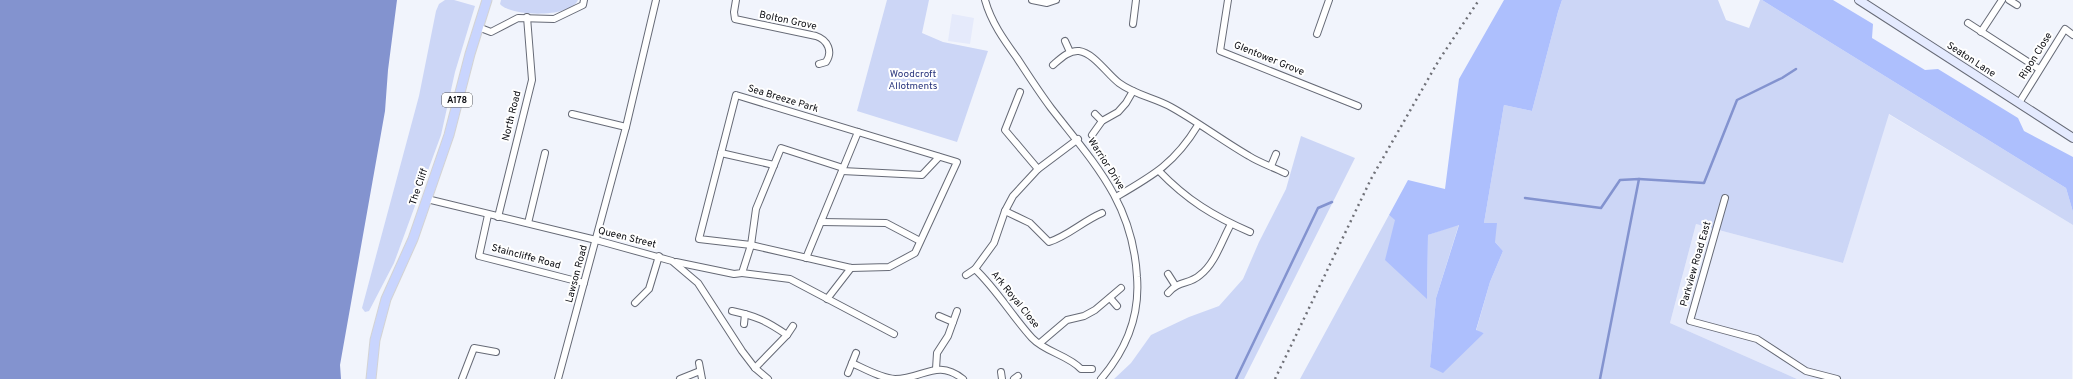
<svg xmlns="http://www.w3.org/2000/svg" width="2073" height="379" viewBox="0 0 2073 379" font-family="Overpass,sans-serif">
<rect width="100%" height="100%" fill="#f1f4fc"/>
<g fill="#e5eafb">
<path d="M952 14 974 18 970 44 948 41Z"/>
<path d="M1888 114 2073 225 2072 379H1797L1670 323 1696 224 1843 263Z"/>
</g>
<g fill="#ccd6f6">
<path d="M445 0H454L475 6 455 72 441 135 394 263 369 311 365 312 362 308 419 96 436 11 439 4Z"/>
<path d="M501 0H578C571 18 511 17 500 4Z"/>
<path d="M887 0H929L922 33 943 42 988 51 957 142 857 111Z"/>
<path d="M1562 0H1718L1726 20 1749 28 1760 0H1762L2066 188 2073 212V225L1889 114 1843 263 1696 224 1670 323 1797 379H1300L1389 215 1395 219 1427 298 1428 235 1459 224 1436 298 1430 367 1484 333 1476 331 1490 282 1503 251 1495 242 1484 223 1504 105 1532 111 1558 12Z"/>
<path d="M1301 136 1355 158 1244 379H1114L1131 363 1151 335 1189 317 1219 306 1243 279 1259 242 1286 189Z"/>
</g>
<g fill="#adbffd">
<path d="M1504 0H1562L1558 12 1532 111 1504 105 1484 223H1497L1495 242 1503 251 1490 282 1476 330 1484 333 1443 373 1430 367 1436 298 1459 225 1428 235 1427 299 1385 260 1395 220 1389 215 1408 180 1445 189 1459 79Z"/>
<path d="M1762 0H1833L1873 24 1872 38 1925 70 1938 69 2018 118 2024 131 2073 157V212L2066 188Z"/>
</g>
<path fill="#8393cf" d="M0 0H397L388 70 385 111 340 365 341 379H0Z"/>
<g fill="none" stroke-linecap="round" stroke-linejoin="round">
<g stroke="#8393cf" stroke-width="2.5">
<path d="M1639 179 1704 183 1737 100 1782 78 1796 69"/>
<path d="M1525 198 1601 208 1620 180 1639 179 1600 379"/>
<path d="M1236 379 1318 208 1332 202"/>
</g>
<defs>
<g id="minor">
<path d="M736 0 734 12 735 19 816 36C828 40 833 52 826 62L819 64"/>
<path d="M985 0C991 22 1004 40 1017 58 1028 75 1039 92 1051 108 1094 163 1133 203 1137 277 1140 316 1126 350 1101 379"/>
<path d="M1032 0 1047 3 1056 0"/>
<path d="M1228 0 1220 51 1358 106"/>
<path d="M2009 0 2017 5"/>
<path d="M1968 23 2039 69"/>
<path d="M1133 24 1136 0"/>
<path d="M478 27 491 32 518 18 554 19 583 5 584 0"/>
<path d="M1981 32 2002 0"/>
<path d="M1317 34 1329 0"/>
<path d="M1065 41 1070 52"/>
<path d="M1053 65C1060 59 1069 50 1079 51 1094 53 1107 74 1119 83 1135 95 1155 98 1171 107 1198 122 1223 141 1249 156 1260 163 1273 167 1285 173"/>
<path d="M1020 92 1005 130 1038 169 1013 196 1005 211 994 243 975 269C997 290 1012 316 1032 338 1045 352 1068 355 1081 369H1092"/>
<path d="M736 95 957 162 915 253 889 267 851 268 751 245 699 239Z"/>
<path d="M2019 103 2065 29 2073 35"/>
<path d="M572 114 626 127"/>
<path d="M1095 114 1102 121"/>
<path d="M1092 135 1102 121 1118 112 1126 103 1133 91"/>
<path d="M721 153 774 165"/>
<path d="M1271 166 1276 154"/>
<path d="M1038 169 1078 139"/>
<path d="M842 171 922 175 939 157"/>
<path d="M1159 171C1187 200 1213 216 1250 232"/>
<path d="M1116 197C1154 175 1175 163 1198 125"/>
<path d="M1725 198 1690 321 1757 339 1806 371 1837 379"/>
<path d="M427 199 596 240 672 261 698 283 742 351 755 368 768 379"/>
<path d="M1005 211 1030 223 1049 242C1068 236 1083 221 1102 213"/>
<path d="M488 215 479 256 584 283"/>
<path d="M498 217 532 80 527 17"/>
<path d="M821 222 886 223 920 241"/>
<path d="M528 223 545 153"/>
<path d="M806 258 858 132"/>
<path d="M676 262 734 274 742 273 751 245 756 209 781 148 843 168"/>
<path d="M742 273 790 279 894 334"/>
<path d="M1168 274 1175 285"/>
<path d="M966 275 975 269"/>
<path d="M1168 293C1179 280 1189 285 1200 275 1215 264 1222 240 1231 224"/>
<path d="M1110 298 1117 306"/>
<path d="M827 299 851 268"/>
<path d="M635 303 649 289 659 256"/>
<path d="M732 311C756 316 767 321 787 335L755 368"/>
<path d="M939 316 953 322"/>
<path d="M744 324 745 314"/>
<path d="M787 335 793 326"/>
<path d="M1040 343 1067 320 1084 316 1095 310 1121 288"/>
<path d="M699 363 702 379"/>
<path d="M852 363C865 369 881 378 895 379 923 379 937 358 963 379"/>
<path d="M936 369 937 353 948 336 957 311"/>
<path d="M1001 372 1002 379"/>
<path d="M848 373 856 353"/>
<path d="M462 379 474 348 496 352"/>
<path d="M558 379 626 127 656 0"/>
<path d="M680 379 700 371"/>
<path d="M1014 379 1018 376"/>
</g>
<path id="secondary" d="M1859 0 2073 138"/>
<path id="primary" d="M371 379 375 340 386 299 413 239 449 135 470 54 487 0"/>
</defs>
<use href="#minor" stroke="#666a76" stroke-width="8"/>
<use href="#secondary" stroke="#666a76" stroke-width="10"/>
<use href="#primary" stroke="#d3d3d4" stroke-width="11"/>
<use href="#minor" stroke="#fff" stroke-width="6"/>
<use href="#secondary" stroke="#e4eafe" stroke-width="8"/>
<use href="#primary" stroke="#c9d5fe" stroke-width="9"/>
<path stroke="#707178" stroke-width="2.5" stroke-dasharray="2 4" stroke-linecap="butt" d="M1275 379 1371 179 1439 60 1479 0"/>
</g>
<g text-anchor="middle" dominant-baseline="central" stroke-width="4" stroke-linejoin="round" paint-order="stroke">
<rect fill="#fff" stroke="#545558" stroke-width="1" x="442" y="93" width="30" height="14" rx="3"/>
<g font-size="9" font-weight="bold" fill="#0b0c11">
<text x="457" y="100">A178</text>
</g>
<g font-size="10" fill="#0b0c11" stroke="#fff">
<text transform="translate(788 21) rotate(12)">Bolton Grove</text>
<text transform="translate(2036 56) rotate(-58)">Ripon Close</text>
<text transform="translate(1269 59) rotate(22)">Glentower Grove</text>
<text transform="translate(1971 60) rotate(33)">Seaton Lane</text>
<text transform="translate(783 99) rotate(17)">Sea Breeze Park</text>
<text transform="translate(512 116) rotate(-76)">North Road</text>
<text transform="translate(1106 164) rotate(57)">Warrior Drive</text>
<text transform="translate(419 187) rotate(-71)">The Cliff</text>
<text transform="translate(627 238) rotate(14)">Queen Street</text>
<text transform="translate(526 257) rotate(15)">Staincliffe Road</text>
<text transform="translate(1696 264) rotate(-74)">Parkview Road East</text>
<text transform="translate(577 274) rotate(-75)">Lawson Road</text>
<text transform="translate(1015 300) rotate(51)">Ark Royal Close</text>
</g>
<g font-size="10" fill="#29357c" stroke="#fff">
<text x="913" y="74">Woodcroft<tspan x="913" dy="12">Allotments</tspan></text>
</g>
</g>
</svg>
